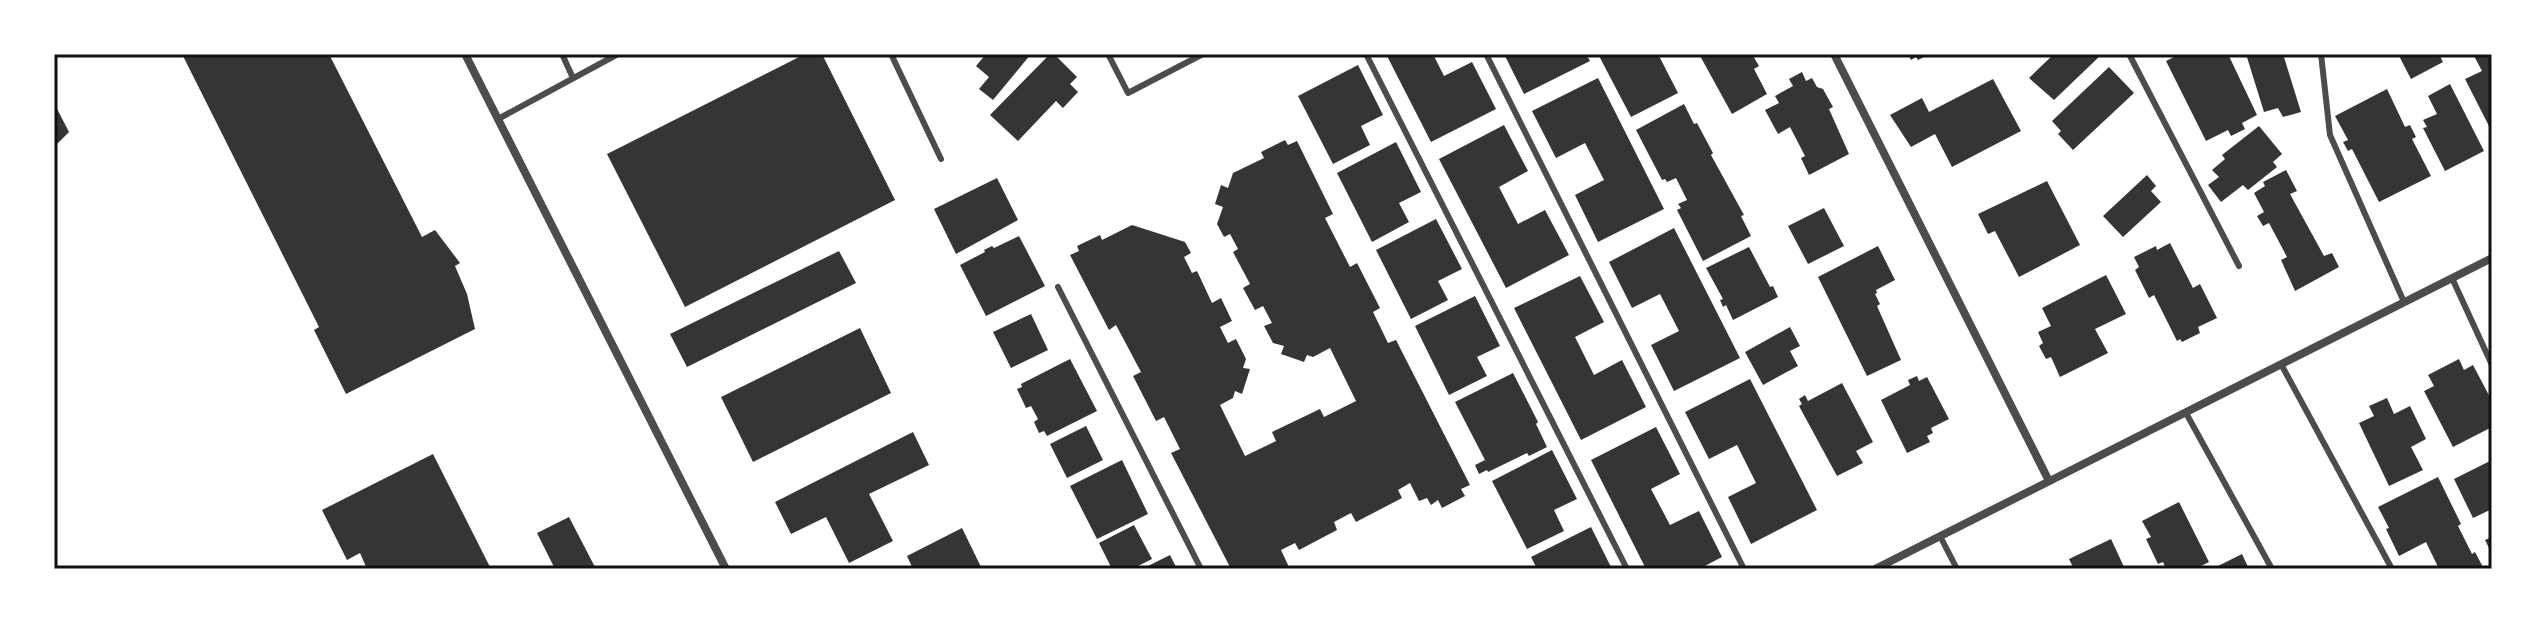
<svg xmlns="http://www.w3.org/2000/svg" width="2546" height="623" viewBox="0 0 2546 623" font-family="Montserrat,sans-serif">
<rect width="100%" height="100%" fill="#fff"/>
<g fill="#353535">
<path d="M182 54H329L422 237 435 230 460 263 455 266 467 294 475 329 346 394 314 330 319 327Z"/>
<path d="M805 54H822L895 200 685 307 607 154Z"/>
<path d="M986 54H1031L993 100 979 89 989 77 976 66Z"/>
<path d="M1050 54H1054L1077 77 1070 84 1078 92 1063 108 1056 101 1018 141 990 115Z"/>
<path d="M1386 54H1433L1444 76 1472 62 1496 109 1431 142Z"/>
<path d="M1504 54H1586L1590 61 1524 94Z"/>
<path d="M1598 54H1658L1678 93 1631 117Z"/>
<path d="M1699 54H1752L1759 66 1754 69 1767 94 1732 114Z"/>
<path d="M1908 54H1930L1918 60 1916 57 1911 60Z"/>
<path d="M2054 54H2102L2054 100 2029 78Z"/>
<path d="M2180 54H2228L2257 115 2242 123 2245 129 2231 136 2228 130 2206 141 2166 61Z"/>
<path d="M2246 54H2283L2301 112 2283 117 2278 108 2264 112Z"/>
<path d="M2398 54H2439L2443 62 2411 79Z"/>
<path d="M2473 54H2492V132L2465 79 2482 71Z"/>
<path d="M1358 65 1383 115 1361 126 1370 145 1333 164 1298 96Z"/>
<path d="M2109 67 2134 93 2073 150 2058 134 2061 131 2052 121Z"/>
<path d="M1802 72 1806 81 1812 78 1817 87 1823 89 1833 107 1829 109 1849 154 1809 175 1801 158 1805 156 1790 127 1778 134 1765 110 1779 103 1775 96 1793 86 1789 79Z"/>
<path d="M1598 78 1664 209 1598 242 1575 195 1604 180 1585 143 1556 158 1532 111Z"/>
<path d="M1993 79 2021 131 1952 167 1935 134 1911 147 1890 115 1922 98 1929 112Z"/>
<path d="M2450 84 2484 151 2445 171 2423 128 2427 127 2423 120 2437 114 2428 96Z"/>
<path d="M2387 89 2405 127 2410 125 2416 137 2412 139 2431 176 2379 202 2352 149 2348 151 2343 142 2348 140 2335 116Z"/>
<path d="M54 103 69 132 54 147Z"/>
<path d="M1684 104 1694 124 1697 123 1713 153 1711 155 1744 215 1741 216 1751 236 1703 261 1677 210 1681 208 1678 204 1687 200 1676 178 1667 182 1665 179 1662 180 1636 130Z"/>
<path d="M1504 125 1528 171 1499 187 1518 224 1545 210 1569 255 1506 288 1439 159Z"/>
<path d="M2259 126 2282 154 2273 162 2277 167 2248 190 2243 185 2221 202 2208 185 2219 177 2212 170 2225 159 2222 155Z"/>
<path d="M1285 140 1288 145 1297 141 1333 214 1325 218 1350 267 1357 263 1380 308 1373 312 1388 343 1396 340 1470 485 1461 489 1465 496 1442 508 1438 500 1431 505 1427 498 1419 501 1410 483 1398 490 1402 498 1356 522 1351 513 1334 522 1337 530 1299 550 1295 543 1281 550 1289 567 1287 569H1231L1171 453 1180 449 1164 417 1156 421 1133 376 1141 372 1116 325 1109 330 1070 255 1079 251 1077 246 1100 235 1102 240 1132 225 1185 242 1191 253 1184 257 1192 273 1197 271 1212 303 1221 298 1232 321 1220 327 1228 343 1236 339 1246 359 1243 368 1250 369 1242 394 1235 391 1233 398 1220 405 1245 456 1276 441 1272 432 1320 409 1324 417 1356 401 1330 348 1313 357 1307 355 1304 362 1281 354 1284 346 1273 343 1264 326 1272 323 1263 306 1255 310 1243 288 1250 284 1233 252 1238 249 1230 234 1224 237 1217 224 1223 207 1215 204 1221 185 1228 188 1233 173 1264 158 1261 152Z"/>
<path d="M1396 142 1421 192 1399 203 1409 222 1372 242 1337 173Z"/>
<path d="M2286 170 2297 191 2290 194 2324 256 2332 253 2339 267 2295 291 2281 260 2287 257 2269 223 2263 226 2257 216 2264 212 2254 193 2265 186 2263 182Z"/>
<path d="M2147 175 2156 186 2151 191 2161 202 2123 237 2103 216Z"/>
<path d="M997 178 1018 220 956 254 934 209Z"/>
<path d="M2047 181 2080 245 2019 277 1995 231 1988 234 1978 214Z"/>
<path d="M1824 208 1844 246 1808 264 1788 226Z"/>
<path d="M1436 219 1462 269 1438 281 1448 300 1411 319 1376 250Z"/>
<path d="M1674 228 1740 358 1674 391 1651 345 1679 331 1660 294 1632 308 1609 262Z"/>
<path d="M1019 236 1045 286 986 316 960 265 985 252 984 250 992 246 994 248Z"/>
<path d="M2170 243 2193 288 2200 284 2217 318 2198 327 2200 333 2182 342 2180 339 2177 341 2154 295 2149 298 2135 270 2139 267 2134 257 2156 246 2157 250Z"/>
<path d="M1878 246 1895 280 1876 290 1877 293 1875 294 1880 304 1877 306 1901 360 1867 376 1818 277Z"/>
<path d="M1749 247 1770 287 1773 286 1778 297 1733 320 1726 305 1723 307 1720 300 1723 299 1706 268Z"/>
<path d="M839 251 856 283 687 367 670 334Z"/>
<path d="M2106 275 2126 314 2095 329 2108 353 2060 377 2051 357 2046 359 2039 346 2043 343 2038 332 2051 326 2042 308Z"/>
<path d="M1580 276 1604 322 1575 337 1594 375 1622 360 1646 407 1581 440 1514 308Z"/>
<path d="M1475 296 1500 346 1477 357 1487 376 1449 395 1415 326Z"/>
<path d="M1031 314 1048 350 1011 368 993 332Z"/>
<path d="M1790 327 1800 346 1790 351 1798 366 1763 385 1745 352Z"/>
<path d="M860 328 891 393 753 462 721 397Z"/>
<path d="M1070 359 1097 411 1047 436 1044 431 1039 433 1034 422 1038 419 1031 406 1026 408 1017 389 1022 387 1021 384Z"/>
<path d="M2459 359 2464 370 2473 365 2492 401V427L2453 447 2424 391 2434 386 2428 375Z"/>
<path d="M1513 373 1538 422 1536 424 1547 447 1529 456 1527 453 1488 472 1487 470 1479 474 1475 465 1485 460 1455 402Z"/>
<path d="M1917 376 1919 381 1927 377 1949 419 1931 428 1933 433 1927 436 1930 442 1907 453 1881 400 1910 385 1908 380Z"/>
<path d="M1750 379 1817 510 1751 544 1728 497 1756 483 1737 445 1709 459 1685 412Z"/>
<path d="M1842 383 1873 442 1856 451 1863 463 1837 476 1799 406 1802 404 1799 399 1805 395 1808 401Z"/>
<path d="M2387 398 2394 414 2410 406 2426 439 2411 447 2423 470 2389 486 2359 423 2374 416 2369 406Z"/>
<path d="M1086 426 1103 460 1067 478 1050 444Z"/>
<path d="M1656 427 1680 474 1651 489 1670 525 1699 511 1722 557 1699 569H1646L1591 460Z"/>
<path d="M913 432 929 465 869 494 893 541 849 563 826 517 791 534 775 502Z"/>
<path d="M1552 450 1577 499 1554 510 1564 531 1527 549 1492 481Z"/>
<path d="M433 454 491 569H367L360 553 347 560 322 510Z"/>
<path d="M1122 460 1148 514 1097 539 1070 486Z"/>
<path d="M2490 461 2492 509 2473 518 2454 479Z"/>
<path d="M2438 477 2461 524 2458 526 2472 554 2475 552 2484 569H2439L2426 542 2399 556 2386 529 2389 528 2378 507Z"/>
<path d="M2179 502 2209 562 2195 569H2166L2163 562 2158 564 2146 539 2151 537 2142 521Z"/>
<path d="M569 517 596 569H555L537 533Z"/>
<path d="M1134 525 1152 559 1132 569H1112L1099 543Z"/>
<path d="M1591 527 1612 569H1537L1531 557Z"/>
<path d="M962 528 982 569H913L907 556Z"/>
<path d="M2492 537V554L2485 540Z"/>
<path d="M2111 539 2125 569H2074L2069 559Z"/>
<path d="M2242 554 2249 569H2212Z"/>
<path d="M1170 555 1177 569H1142Z"/>
</g>
<g fill="none" stroke-linecap="round" stroke-linejoin="round">
<g stroke="#4c4c4c" stroke-width="6">
<path d="M562 54 573 78"/>
<path d="M891 54 941 159"/>
<path d="M1108 54 1128 93 1203 54"/>
<path d="M1366 54 1627 569"/>
<path d="M1486 54 1744 569"/>
<path d="M2129 54 2239 266"/>
<path d="M2321 54 2330 135 2404 302"/>
<path d="M498 119 618 54"/>
<path d="M2452 278 2492 365"/>
<path d="M1058 287 1201 569"/>
<path d="M2281 364 2392 569"/>
<path d="M2186 413 2272 569"/>
<path d="M1940 536 1957 569"/>
</g>
<g stroke="#4c4c4c" stroke-width="8">
<path d="M465 54 726 569"/>
<path d="M1834 54 2049 481"/>
<path d="M1875 569 2492 258"/>
</g>
</g>
<rect width="2546" height="623" fill="none" stroke="#ffffff" stroke-width="112"/>
<rect x="56" y="56" width="2434" height="511" fill="none" stroke="#111" stroke-width="3"/>
</svg>
